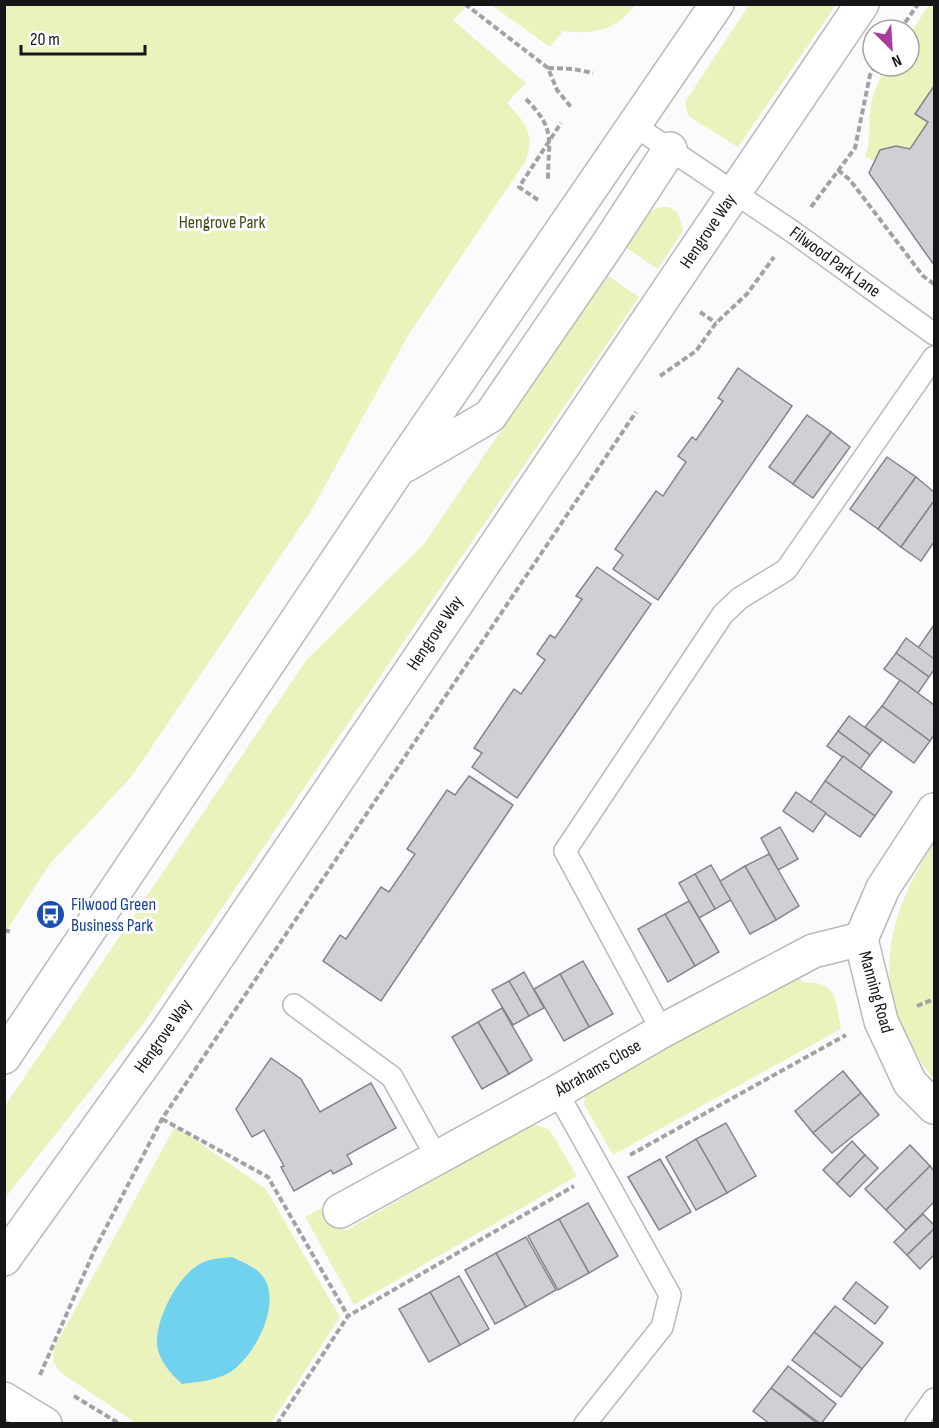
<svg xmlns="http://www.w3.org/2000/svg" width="939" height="1428" viewBox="0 0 939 1428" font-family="'Sofia Sans Condensed',sans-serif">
<rect width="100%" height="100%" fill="#fbfbfe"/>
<g fill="#ebf3bd">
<path d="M4 5H468L453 20 526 83 507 103C526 123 536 135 525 162L409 334 311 511 132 776 49 865 5 933Z"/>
<path d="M491 5 635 4V5C618 30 592 35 563 31L550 47Z"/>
<path d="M749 5H836L738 147 688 116 685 102Z"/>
<path d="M929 5H934V86L915 114 928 122 910 149 881 150 873 161 865 156C871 140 869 128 870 112 871 96 879 79 888 66H909V35Z"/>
<path d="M660 207H669L678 213 683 230 658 269 625 247 646 214Z"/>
<path d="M607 275 639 297 143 1024 5 1198V1106L307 659 424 544Z"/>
<path d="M934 843V1080C870 997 879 928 934 843Z"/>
<path d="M797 972 802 982C839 982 835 999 841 1029L613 1155 584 1104 585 1095 592 1086Z"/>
<path d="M532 1124 549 1129 577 1176 354 1305 305 1217 329 1204 345 1231Z"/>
<path d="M175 1126 266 1189 340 1317 271 1423H136L61 1373 53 1362 54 1348Z"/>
</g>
<path fill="#70d2ee" d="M232 1257C240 1261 253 1266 260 1273 286 1299 254 1360 227 1374 213 1381 197 1382 182 1384 171 1374 159 1361 157 1345 155 1319 179 1272 204 1262 212 1258 223 1258 232 1257Z"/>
<g fill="#d0d0d4" stroke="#858589" stroke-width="1.5">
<path d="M934 86V265L869 173 880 150 896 146 910 149 928 122 915 114Z"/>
<path d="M738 368 792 406 658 600 613 569 623 555 615 549 656 491 663 496 686 462 678 456 692 437 696 440 723 401 718 398Z"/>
<path d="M807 415 831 432 793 484 769 467Z"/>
<path d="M831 432 850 447 813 498 793 484Z"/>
<path d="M887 457 916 477 878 529 850 509Z"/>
<path d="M916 477 934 492V501L901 547 878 529Z"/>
<path d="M934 501V542L921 561 901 547Z"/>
<path d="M597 567 651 604 517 798 472 767 482 753 474 748 514 689 521 694 545 660 537 654 550 635 555 638 582 599 576 596Z"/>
<path d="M934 625V659L918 648Z"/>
<path d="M906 638 934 659V670L929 677 896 653Z"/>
<path d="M896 653 929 677 918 693 884 669Z"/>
<path d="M900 680 934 705V735L930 741 882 706Z"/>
<path d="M882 706 930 741 914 763 865 727Z"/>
<path d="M849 716 882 740 870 755 838 731Z"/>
<path d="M838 731 870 755 860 769 827 746Z"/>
<path d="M843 756 892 792 875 816 825 781Z"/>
<path d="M469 776 513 805 381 1001 323 961 340 935 346 939 381 887 389 892 415 854 407 849 447 790 455 795Z"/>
<path d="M825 781 875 816 860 837 810 803Z"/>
<path d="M796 792 826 813 813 832 783 811Z"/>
<path d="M780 827 798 859 778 870 761 838Z"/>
<path d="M769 854 799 906 776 920 745 866Z"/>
<path d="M711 865 731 900 715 909 695 874Z"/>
<path d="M745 866 776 920 750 934 720 881Z"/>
<path d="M695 874 715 909 699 918 679 883Z"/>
<path d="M689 901 719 952 695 966 665 914Z"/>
<path d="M665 914 695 966 668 982 638 929Z"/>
<path d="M583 961 613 1014 589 1027 560 974Z"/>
<path d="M524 972 544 1008 529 1016 509 981Z"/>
<path d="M560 974 589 1027 564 1041 534 989Z"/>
<path d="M509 981 529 1016 513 1025 492 990Z"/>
<path d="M502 1008 532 1060 509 1074 478 1022Z"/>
<path d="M478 1022 509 1074 482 1089 452 1037Z"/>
<path d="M271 1058 301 1079 320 1112 371 1083 396 1128 347 1155 352 1164 333 1174 331 1170 294 1191 281 1167 284 1166 264 1130 252 1137 236 1109Z"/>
<path d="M843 1071 861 1093 813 1133 795 1111Z"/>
<path d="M861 1093 879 1115 832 1153 813 1133Z"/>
<path d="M726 1123 756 1176 727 1193 696 1139Z"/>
<path d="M696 1139 727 1193 696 1210 666 1157Z"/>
<path d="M852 1141 865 1155 837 1184 823 1170Z"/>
<path d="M910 1145 930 1166 886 1210 865 1189Z"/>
<path d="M865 1155 878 1168 850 1197 837 1184Z"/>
<path d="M660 1159 691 1212 659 1230 628 1177Z"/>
<path d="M930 1166 934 1171V1202L906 1230 886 1210Z"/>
<path d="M588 1203 618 1256 589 1273 559 1219Z"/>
<path d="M923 1214 934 1225V1229L907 1255 894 1242Z"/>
<path d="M559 1219 589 1273 558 1290 528 1236Z"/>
<path d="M934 1229V1255L920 1269 907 1255Z"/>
<path d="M526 1237 556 1290 526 1307 496 1253Z"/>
<path d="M496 1253 526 1307 495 1324 465 1270Z"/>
<path d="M459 1276 489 1329 460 1345 430 1292Z"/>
<path d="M856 1282 888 1307 875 1324 843 1299Z"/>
<path d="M430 1292 460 1345 429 1362 399 1309Z"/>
<path d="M835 1306 883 1343 862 1369 814 1332Z"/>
<path d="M814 1332 862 1369 841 1397 792 1360Z"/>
<path d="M788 1366 836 1404 821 1424 771 1388Z"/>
<path d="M771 1388 818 1424H770L753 1411Z"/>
</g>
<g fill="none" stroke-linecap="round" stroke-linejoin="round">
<defs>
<g id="service">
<path d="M635 126 793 232 934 334"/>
<path d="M294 1005 392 1077 437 1158"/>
<path d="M662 1031 565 851 723 614 740 598 786 570 934 357"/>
<path d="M557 1092 670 1295 662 1327 585 1424"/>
<path d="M916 1424 934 1399"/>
</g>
<g id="minor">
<path d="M934 810 883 888 861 939 881 1021 910 1083 934 1107"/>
<path d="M340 1211 557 1092 662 1031 813 951 861 939"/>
<path d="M4 1399 45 1424"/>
</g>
<g id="trunk">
<path d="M406 465 490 416 606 247 670 149"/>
<path d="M4 1057 399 468 717 4"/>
<path d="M4 1259 168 1030 862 4"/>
</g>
</defs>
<use href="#service" stroke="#b9b9bd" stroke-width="24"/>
<use href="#minor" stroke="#b9b9bd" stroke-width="36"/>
<use href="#trunk" stroke="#b9b9bd" stroke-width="36"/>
<g stroke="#a2a2a4" stroke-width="4" stroke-dasharray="6 3" stroke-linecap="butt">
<path d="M465 4 548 68 557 90 571 107"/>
<path d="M900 30 918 4"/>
<path d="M548 68 573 69 593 73"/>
<path d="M526 99C557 131 548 139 548 180"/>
<path d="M838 170 850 180 923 276 934 284"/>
<path d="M538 200 519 187 561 123"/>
<path d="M811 207 855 148 870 75 876 66"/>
<path d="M700 312 716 323"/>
<path d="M660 376 696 351 716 323 747 294 774 257"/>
<path d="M4 930 12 932"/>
<path d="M917 1006 934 999"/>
<path d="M162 1119 268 1177 348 1316"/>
<path d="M630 1155 846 1035"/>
<path d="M40 1375 95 1249 162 1119 636 412"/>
<path d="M74 1396 120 1424"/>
<path d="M277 1424 348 1316 574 1186"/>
</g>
<use href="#service" stroke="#fff" stroke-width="21"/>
<use href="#minor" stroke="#fff" stroke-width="33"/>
<use href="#trunk" stroke="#fff" stroke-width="33"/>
</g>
<defs>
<symbol id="bus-disc" viewBox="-11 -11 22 22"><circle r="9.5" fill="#1a4fb4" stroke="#fff"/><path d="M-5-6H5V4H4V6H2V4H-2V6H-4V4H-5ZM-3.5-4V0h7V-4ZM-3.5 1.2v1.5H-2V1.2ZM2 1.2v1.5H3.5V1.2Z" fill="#fff"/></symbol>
</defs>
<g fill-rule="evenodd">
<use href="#bus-disc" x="34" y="898" width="33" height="33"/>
</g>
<g text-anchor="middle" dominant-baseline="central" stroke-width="6" stroke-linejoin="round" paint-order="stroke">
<g font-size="18" fill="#454a10" stroke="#fff">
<text x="222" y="222">Hengrove Park</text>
</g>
<g font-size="18" fill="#161618" stroke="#fff">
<text transform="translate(708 231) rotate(-56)">Hengrove Way</text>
<text transform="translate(835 262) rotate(36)">Filwood Park Lane</text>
<text transform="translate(435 633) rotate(-56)">Hengrove Way</text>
<text transform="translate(876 992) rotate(74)">Manning Road</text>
<text transform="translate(163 1036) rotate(-55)">Hengrove Way</text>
<text transform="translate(598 1068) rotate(-30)">Abrahams Close</text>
</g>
<g font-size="18" fill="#164399" stroke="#fff" text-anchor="start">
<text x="71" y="904">Filwood Green<tspan x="71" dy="21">Business Park</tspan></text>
</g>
</g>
<rect width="939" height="1428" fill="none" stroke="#161618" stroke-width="12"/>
<g transform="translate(891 48) rotate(156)"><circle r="28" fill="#ffffff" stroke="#a2a2a3" stroke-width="1.5"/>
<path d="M0-4.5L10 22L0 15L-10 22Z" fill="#a93c9c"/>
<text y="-9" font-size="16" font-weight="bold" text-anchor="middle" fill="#161618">N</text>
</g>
<path d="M21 45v9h124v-9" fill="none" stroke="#161618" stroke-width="3"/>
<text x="30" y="45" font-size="18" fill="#161618" stroke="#ffffff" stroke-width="4.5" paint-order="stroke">20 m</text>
</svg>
